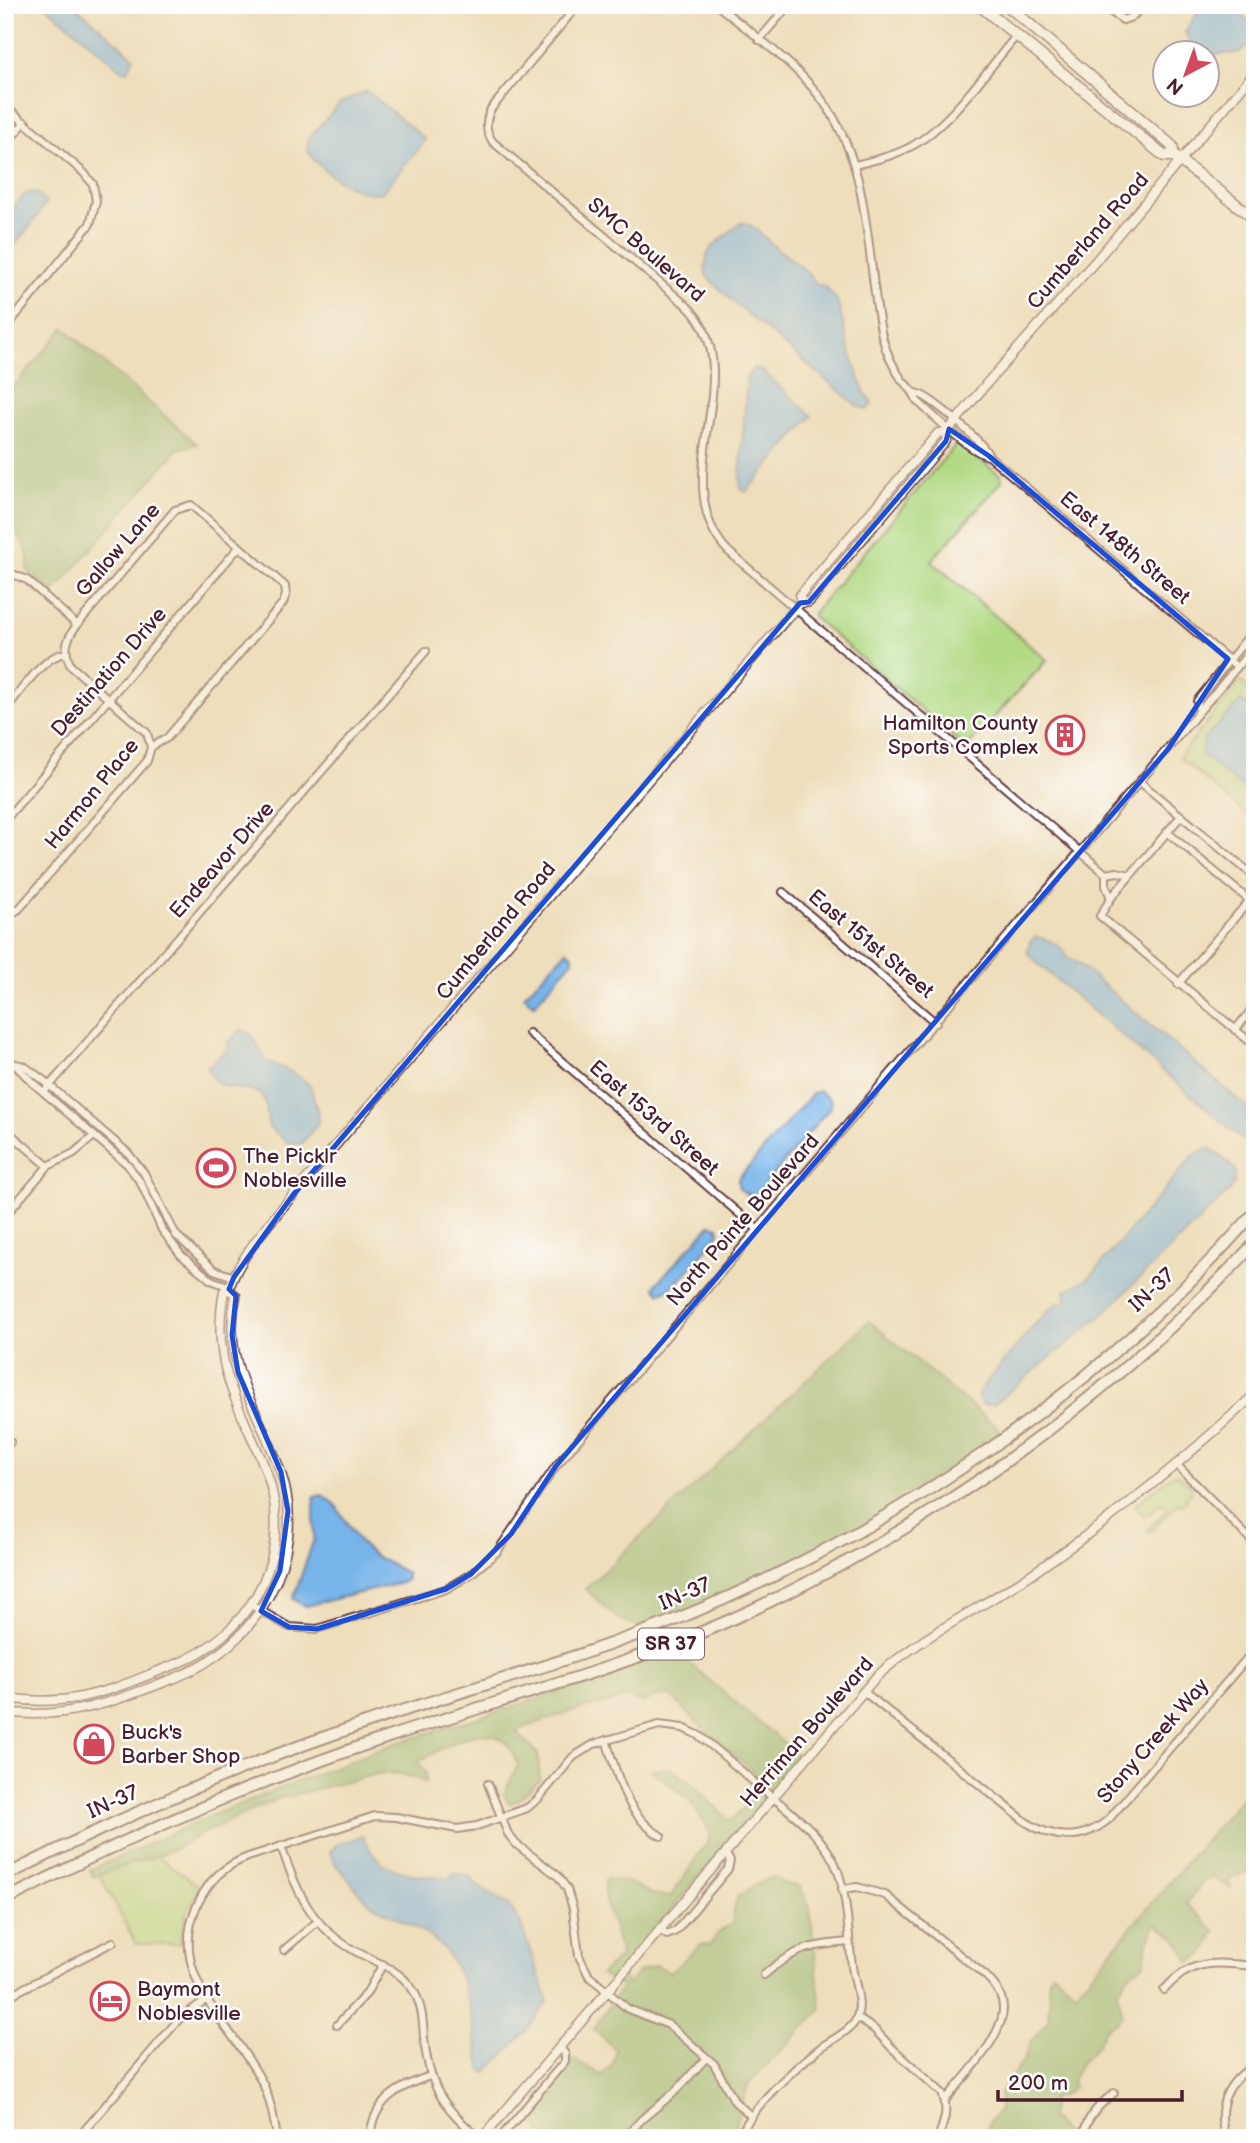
<svg xmlns="http://www.w3.org/2000/svg" width="1260" height="2143" viewBox="0 0 1260 2143" font-family="'Balsamiq Sans',sans-serif">
<rect width="100%" height="100%" fill="#fff"/>
<filter id="ink" filterUnits="userSpaceOnUse"><feTurbulence type="fractalNoise" baseFrequency=".0143" numOctaves="2"/><feDisplacementMap in="SourceGraphic" scale="14" xChannelSelector="R" yChannelSelector="G"/><feConvolveMatrix kernelMatrix="1 2 1 2 8 2 1 2 1" color-interpolation-filters="sRGB"/></filter>
<filter id="wash" filterUnits="userSpaceOnUse"><feTurbulence type="fractalNoise" baseFrequency=".00686" numOctaves="4" result="noise"/><feDisplacementMap in="SourceGraphic" scale="28" xChannelSelector="R" yChannelSelector="G"/><feGaussianBlur stdDeviation="1.57" result="paint"/><feColorMatrix in="noise" values="0 0 0 0 0 0 0 0 0 0 0 0 0 0 0 0 0 1.4 0 .05"/><feComposite in="paint" operator="in"/></filter>
<g filter="url(#wash)">
<rect width="100%" height="100%" fill="#eedebc"/>
<g fill="#b2d983" stroke="#7e7c57" stroke-width="2">
<path d="M957 443 995 471 1001 476 1002 481 931 561 1047 660 966 748 813 617V613Z"/>
<path d="M1240 681 1255 694V712L1241 701 1201 754 1255 798V822L1179 757Z"/>
<path d="M1174 1474H1178L1192 1487V1492L1186 1498 1187 1501 1182 1505 1178 1504 1149 1533 1147 1530 1168 1509 1161 1503 1149 1514 1143 1515 1135 1505Z"/>
<path d="M149 1850 200 1887 186 1914 181 1944H136L99 1874Z"/>
</g>
<g fill="#8db971" stroke="#6c6c4e" stroke-width="2">
<path d="M64 328 197 444 178 449 53 593 27 570C31 550 25 545 13 529L5 528V397Z"/>
<path d="M869 1321 1000 1430 985 1451 816 1554 649 1630 617 1618 585 1589Z"/>
<path d="M657 1656H685L683 1658 800 1757 620 1970 628 1985 639 1971 657 1965 670 1973 701 1944 710 1945 718 1933 732 1923 737 1897 755 1885 774 1877 780 1882 800 1887 810 1907 821 2010 749 2083 736 2121 734 2138H538L540 2129 529 2119 574 2059 601 2075 613 2064 616 2050 593 2029 622 1987 601 1974 620 1957C620 1930 599 1906 606 1879L628 1882 652 1894 670 1897C680 1885 687 1872 696 1858 701 1850 708 1845 711 1834L688 1798 651 1770 670 1768 693 1785 730 1821 744 1808 755 1773 710 1735 672 1697 661 1695 643 1702 627 1698 565 1713 516 1731 538 1754 540 1780 519 1800 509 1804 504 1794 518 1765C515 1759 512 1751 508 1745 485 1718 441 1749 418 1762L426 1773V1782L402 1774 382 1773 277 1799 201 1834 175 1849 93 1877 90 1870 227 1809 390 1745 547 1696Z"/>
<path d="M1255 1782V1808L1244 1825 1255 1827V1870L1229 1879 1231 1889 1212 1877 1205 1880 1186 1903 1215 1931C1207 1948 1208 1954 1190 1962L1176 1938 1155 1924 1146 1948 1144 1964 1132 1971 1117 1992 1123 2015 1115 2023 1107 2026 1096 2047 1080 2064 1072 2081 1074 2087 1062 2096 1052 2098 1051 2117 1068 2138H985L989 2122 1000 2110V2093L1024 2059 1030 2043 1048 2020 1050 1994 1048 1981 1052 1972 1076 1992Z"/>
</g>
<g fill="#77b4e9" stroke="#606a8a" stroke-width="2">
<path d="M45 5H74L134 57 128 71 122 70Z"/>
<path d="M1202 5H1232L1247 21 1255 18V40L1238 53 1209 55 1208 52C1196 52 1189 42 1185 32Z"/>
<path d="M367 91 425 139 422 145 381 193C357 196 318 171 307 149L309 138 340 103Z"/>
<path d="M31 192 39 194 46 203 32 224 5 256V217L25 194Z"/>
<path d="M740 223C754 223 761 235 771 244 786 257 805 266 816 284L825 286 837 300 850 352 864 391 872 404 867 410 856 405 739 307 708 278 705 271 707 255 713 246Z"/>
<path d="M754 368 761 370 812 416 746 492 741 489 740 478 747 376Z"/>
<path d="M1241 701 1255 712V798L1201 754 1204 739Z"/>
<path d="M1035 937C1048 939 1064 945 1068 959L1074 960 1255 1114V1150L1036 962 1027 952 1030 942Z"/>
<path d="M567 950 573 955V960L534 1005 524 996Z"/>
<path d="M242 1029 251 1034 266 1061 294 1073 310 1085 319 1116 317 1125 301 1144H289L269 1127C266 1118 268 1107 263 1098 252 1080 219 1101 207 1067L226 1050 228 1042Z"/>
<path d="M819 1091 831 1100 829 1109 757 1194 748 1195 739 1188 738 1179 813 1093Z"/>
<path d="M1206 1148 1213 1150 1236 1170 1235 1181 1230 1190 1102 1315 993 1405H983L977 1397 981 1389 1037 1322 1056 1303H1064L1066 1301 1065 1291 1090 1277 1193 1156Z"/>
<path d="M711 1224 718 1227 719 1233C707 1247 675 1292 659 1293L655 1288 657 1283Z"/>
<path d="M322 1495 334 1503 360 1543 373 1555 406 1573 407 1579 401 1583 306 1606 293 1599 314 1539V1497Z"/>
<path d="M363 1836C379 1876 411 1873 448 1879L452 1877 453 1873 471 1877 476 1885 509 1905 520 1922 548 2001 525 2033 486 2073 482 2072C473 2033 472 1990 448 1955 431 1929 398 1921 373 1905 363 1899 359 1890 351 1882 342 1871 334 1866 330 1852L337 1844Z"/>
</g>
</g>
<g filter="url(#ink)">
<g fill="none" stroke-linecap="round" stroke-linejoin="round">
<defs>
<g id="minor">
<path d="M578 5 491 109C485 121 485 131 493 142L686 305C755 370 662 482 728 551L1106 874V886L1111 898"/>
<path d="M717 5C752 34 793 61 820 97 873 166 865 256 882 336 886 352 893 367 902 380 908 387 914 391 917 401 932 414 971 453 989 456"/>
<path d="M1101 5 1123 20 1132 17 1143 5"/>
<path d="M759 40 789 5"/>
<path d="M5 106 83 172 93 184 96 201 90 224 5 329"/>
<path d="M5 145 25 122"/>
<path d="M855 165C874 160 894 156 912 146 950 125 988 69 1017 35"/>
<path d="M915 393C929 394 983 442 989 456L1237 667"/>
<path d="M5 579 15 575 27 580 77 625"/>
<path d="M5 710C20 693 43 655 66 653"/>
<path d="M1199 710 1197 701 1255 628"/>
<path d="M1140 782 1255 877"/>
<path d="M1181 816 1111 898 1100 916 1255 1046"/>
<path d="M5 820 239 547"/>
<path d="M1167 832 1249 900"/>
<path d="M1106 874 1117 872 1130 875"/>
<path d="M783 892 936 1023"/>
<path d="M5 918 19 909 147 761 151 747 147 733 71 666C63 651 66 639 77 625L175 510 191 505 285 586 286 595 283 603 167 738 151 747"/>
<path d="M1178 984 1255 894"/>
<path d="M1235 1030 1255 1006"/>
<path d="M529 1033 757 1229"/>
<path d="M5 1055 33 1083 128 1165 141 1183 162 1230 181 1255 211 1280 230 1287"/>
<path d="M16 1064 24 1066 42 1079 128 1153 144 1173 176 1235 214 1270 234 1277"/>
<path d="M44 1092 426 651"/>
<path d="M5 1129 48 1166 74 1153 94 1136"/>
<path d="M5 1216 48 1166"/>
<path d="M5 1448 10 1442"/>
<path d="M1177 1465 1255 1544"/>
<path d="M251 1605 289 1627 317 1629 446 1589 471 1574 497 1552 556 1466 1255 646"/>
<path d="M863 1691 1026 1822C1054 1840 1083 1841 1109 1819L1255 1649"/>
<path d="M606 1740C618 1776 626 1816 661 1836"/>
<path d="M488 1784 508 1834 516 1844 558 1876 567 1889 573 1909 579 1956 589 1976 628 2009 669 2025 714 2064 735 2102 750 2115"/>
<path d="M281 1846C297 1893 312 1928 357 1952 376 1962 398 1969 411 1987 422 2002 423 2020 424 2038 429 2087 442 2106 479 2138"/>
<path d="M842 1889 857 1887 885 1895 986 1976C995 1985 1003 1995 1003 2009 1003 2036 963 2080 945 2100"/>
<path d="M660 1930 667 1935 676 1931 728 1869 730 1861 725 1853"/>
<path d="M284 1950 318 1921"/>
<path d="M764 1975C793 1949 810 1945 849 1942"/>
<path d="M1164 1990C1193 1957 1214 1963 1255 1966"/>
<path d="M5 1998 113 1942"/>
<path d="M857 2018 874 2029 892 2048 942 2093C949 2109 944 2123 938 2138"/>
<path d="M337 2025 366 1994 383 1964"/>
<path d="M78 2138 179 2019 207 1999"/>
<path d="M277 2138C274 2120 271 2102 264 2086 235 2025 163 1977 198 1903 209 1880 224 1866 248 1857L375 1816 396 1817 457 1829 477 1826 527 1808 538 1799 573 1757 594 1744 659 1725 683 1728 698 1735C718 1750 737 1767 755 1783 785 1809 824 1832 838 1871 848 1901 848 1935 852 1966 854 1984 865 2006 854 2023 846 2034 831 2040 820 2048 795 2068 749 2108 740 2138"/>
<path d="M370 2138C373 2100 398 2087 430 2076"/>
<path d="M500 2138 565 2061V2054L560 2047"/>
<path d="M625 2138 641 2120 676 2091 706 2058"/>
<path d="M845 2138V2137"/>
<path d="M1083 2138C1085 2118 1099 2105 1114 2093"/>
<path d="M1226 2138C1215 2107 1227 2081 1255 2065"/>
</g>
<g id="tertiary">
<path d="M800 603 809 602 946 441 947 432 987 383 1093 264 1255 72"/>
<path d="M5 1698C77 1708 109 1690 174 1665 245 1637 291 1565 271 1487 267 1470 259 1454 252 1438 228 1386 213 1349 224 1291L229 1289C239 1257 271 1221 293 1195L800 603V595L938 433 947 432"/>
<path d="M5 1712C67 1721 119 1700 175 1678 255 1647 310 1559 281 1473 260 1411 220 1365 236 1296L229 1289"/>
<path d="M482 2138 876 1677C923 1634 984 1607 1036 1571 1114 1518 1186 1459 1255 1394"/>
</g>
<g id="primary">
<path d="M979 5 1164 156H1174"/>
<path d="M1007 5 1172 146 1174 156 1255 219"/>
</g>
<g id="motorway">
<path d="M5 1876C121 1817 240 1765 363 1724 467 1688 574 1661 677 1619 896 1530 1099 1390 1255 1212"/>
<path d="M5 1900C129 1836 256 1781 388 1737 499 1700 613 1671 721 1624 923 1535 1104 1404 1255 1243"/>
</g>
</defs>
<use href="#minor" stroke="#633c41" stroke-width="10"/>
<use href="#tertiary" stroke="#633c41" stroke-width="11"/>
<use href="#primary" stroke="#633c41" stroke-width="13"/>
<use href="#motorway" stroke="#633c41" stroke-width="14"/>
<use href="#minor" stroke="#fff" stroke-width="6"/>
<use href="#tertiary" stroke="#fff" stroke-width="8"/>
<use href="#primary" stroke="#fff" stroke-width="10"/>
<use href="#motorway" stroke="#fff" stroke-width="10"/>
</g>
</g>
<path d="M0 0H1260V2143H0ZM949 429 989 456 1228 659 1168 749 556 1466 511 1534 471 1574 446 1589 317 1629 289 1627 261 1611 280 1571 288 1511 281 1472 238 1372 232 1335 236 1296 229 1289 234 1277 293 1195 800 603 809 602 946 441Z" fill="#eedebc" fill-opacity=".55" fill-rule="evenodd"/>
<path fill="none" stroke="#1d4ed8" stroke-width="5" stroke-linejoin="round" d="M949 429 989 456 1228 659 1168 749 556 1466 511 1534 471 1574 446 1589 317 1629 289 1627 261 1611 280 1571 288 1511 281 1472 238 1372 232 1335 236 1296 229 1289 234 1277 293 1195 800 603 809 602 946 441Z"/>
<defs>
<symbol id="building-ring" viewBox="-11 -11 22 22"><circle r="9.5" fill="#fff" stroke="#d1495b" stroke-width="1.5"/><path d="M-4-6H4V6H1V3H-1V6H-4ZM-2.5-4.3h1.7v1.8h-1.7ZM.8-4.3h1.7v1.8H.8ZM-2.5-1h1.7V.8h-1.7ZM.8-1h1.7V.8H.8Z" fill="#d1495b"/></symbol>
<symbol id="stadium-ring" viewBox="-11 -11 22 22"><circle r="9.5" fill="#fff" stroke="#d1495b" stroke-width="1.5"/><path d="M0-5a6.5 5 0 1 0 0 10a6.5 5 0 1 0 0-10ZM-3.5-1.8h7v3.6h-7Z" fill="#d1495b"/></symbol>
<symbol id="shop-ring" viewBox="-11 -11 22 22"><circle r="9.5" fill="#fff" stroke="#d1495b" stroke-width="1.5"/><path d="M-5-2.5h2.3a2.7 3.5 0 0 1 5.4 0H5L5.5 6h-11ZM-1.5-2.5h3a1.5 2.3 0 0 0-3 0Z" fill="#d1495b"/></symbol>
<symbol id="hotel-ring" viewBox="-11 -11 22 22"><circle r="9.5" fill="#fff" stroke="#d1495b" stroke-width="1.5"/><path d="M-6-4.5h1.5V1H6V5H4.5V3h-9V5H-6ZM-4 0a1.8 1.8 0 1 1 3.6 0ZM.5 0V-2.5h3Q6-2.5 6 0Z" fill="#d1495b"/></symbol>
</defs>
<g fill-rule="evenodd">
<use href="#building-ring" x="1043" y="713" width="44" height="44"/>
<use href="#stadium-ring" x="194" y="1146" width="44" height="44"/>
<use href="#shop-ring" x="72" y="1722" width="44" height="44"/>
<use href="#hotel-ring" x="88" y="1979" width="44" height="44"/>
</g>
<g text-anchor="middle" dominant-baseline="central" stroke-width="5" stroke-linejoin="round" paint-order="stroke">
<rect fill="#fff" stroke="#80626b" stroke-width="2" x="638" y="1628.5" width="66" height="31" rx="5"/>
<g font-size="19" font-weight="bold" fill="#4a1f2b">
<text x="671" y="1644">SR 37</text>
</g>
<g font-size="21" fill="#4a1f2b" stroke="#fff">
<text transform="translate(1088 241) rotate(-49)">Cumberland Road</text>
<text transform="translate(646 250) rotate(41)">SMC Boulevard</text>
<text transform="translate(1125 548) rotate(40)">East 148th Street</text>
<text transform="translate(118 550) rotate(-49)">Gallow Lane</text>
<text transform="translate(109 672) rotate(-49)">Destination Drive</text>
<text transform="translate(92 794) rotate(-51)">Harmon Place</text>
<text transform="translate(222 860) rotate(-49)">Endeavor Drive</text>
<text transform="translate(496 931) rotate(-50)">Cumberland Road</text>
<text transform="translate(871 944) rotate(40)">East 151st Street</text>
<text transform="translate(654 1118) rotate(41)">East 153rd Street</text>
<text transform="translate(743 1220) rotate(-49)">North Pointe Boulevard</text>
<text transform="translate(1152 1290) rotate(-43)">IN-37</text>
<text transform="translate(685 1594) rotate(-23)">IN-37</text>
<text transform="translate(807 1732) rotate(-49)">Herriman Boulevard</text>
<text transform="translate(1153 1741) rotate(-49)">Stony Creek Way</text>
<text transform="translate(113 1802) rotate(-24)">IN-37</text>
</g>
<g font-size="21" fill="#4a1f2b" stroke="#fff" text-anchor="start">
<text x="1038" y="723" text-anchor="end">Hamilton County<tspan x="1038" dy="24">Sports Complex</tspan></text>
<text x="243" y="1156">The Picklr<tspan x="243" dy="24">Noblesville</tspan></text>
<text x="121" y="1732">Buck's<tspan x="121" dy="24">Barber Shop</tspan></text>
<text x="137" y="1989">Baymont<tspan x="137" dy="24">Noblesville</tspan></text>
</g>
</g>
<rect width="1260" height="2143" fill="none" stroke="#fff" stroke-width="28"/>
<g transform="translate(1186 74) rotate(221)"><circle r="33" fill="#ffffff" stroke="#b7a5aa" stroke-width="2"/>
<path d="M0-5L12 26L0 18L-12 26Z" fill="#d1495b"/>
<text y="-10" font-size="19" font-weight="bold" text-anchor="middle" fill="#4a1f2b">N</text>
</g>
<path d="M998 2090v10h184v-10" fill="none" stroke="#4a1f2b" stroke-width="3.5"/>
<text x="1008" y="2090" font-size="21" fill="#4a1f2b" stroke="#ffffff" stroke-width="5" paint-order="stroke">200 m</text>
</svg>
